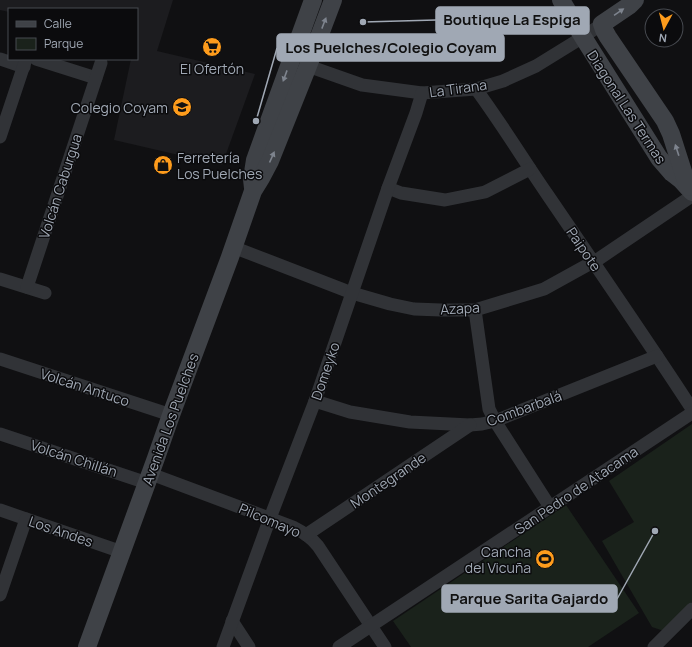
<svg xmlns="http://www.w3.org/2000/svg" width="692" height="647" viewBox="0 0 692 647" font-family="Manrope,sans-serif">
<rect width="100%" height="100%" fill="#101012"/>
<path fill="#1c1c1f" d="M0 0H173L157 51 255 74 222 165 114 140 131 59H137V9H9V12L0 10Z"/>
<g fill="#1a221b">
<path d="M692 424V602L664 631 652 627 602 541 634 522 609 481Z"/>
<path d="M566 505 639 613 588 647H411L393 621Z"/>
</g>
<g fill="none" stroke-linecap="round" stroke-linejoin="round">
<g stroke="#313337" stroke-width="13">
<path d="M0 59 24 67"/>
<path d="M36 59 96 78"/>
<path d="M308 66 362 85 422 93 476 89 503 81 536 66 583 37 602 24"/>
<path d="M476 89C501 123 523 159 547 194 596 266 645 337 692 409"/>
<path d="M0 137 26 59"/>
<path d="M388 188 401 193 445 200 485 192 530 169"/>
<path d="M233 247 352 293 390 304 414 309 441 310H475L544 289 600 258 692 196"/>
<path d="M0 279 45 293"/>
<path d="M27 287 101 63"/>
<path d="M475 310 489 409 495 421 550 507"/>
<path d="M0 359 171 415"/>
<path d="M315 401 350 412 410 422 470 425 482 424 495 421 657 356"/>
<path d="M0 434 147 483"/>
<path d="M151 474 293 527C303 532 311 537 318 546L385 647"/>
<path d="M0 510 122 552"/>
<path d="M306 535 470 425"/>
<path d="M0 595 26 519"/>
<path d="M232 621 249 647"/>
<path d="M223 647 270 518 315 401 388 188 416 113 422 93"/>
<path d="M339 647 692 413"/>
<path d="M654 647 692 609"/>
</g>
<g stroke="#3f4247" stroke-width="18">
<path d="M561 0 583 37 659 158 672 173 681 180 692 192"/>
<path d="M635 0 630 5 602 24 604 30 608 37 665 121 671 134 688 187"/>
<path d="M253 188 252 179 255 160 313 0"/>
<path d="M87 647 156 458 171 415 230 257 253 191 261 178 270 161 308 66 333 0"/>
</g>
</g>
<defs><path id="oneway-solid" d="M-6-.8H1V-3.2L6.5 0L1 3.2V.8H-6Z"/></defs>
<g fill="#7e848e">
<use href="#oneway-solid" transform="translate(619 12) rotate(-34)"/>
<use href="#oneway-solid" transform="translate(324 23) rotate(-69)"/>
<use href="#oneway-solid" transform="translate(285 76) rotate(110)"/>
<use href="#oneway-solid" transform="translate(677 150) rotate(-108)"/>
<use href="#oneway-solid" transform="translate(272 157) rotate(-66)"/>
</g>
<defs>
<symbol id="supermarket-disc" viewBox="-11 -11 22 22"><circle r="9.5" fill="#fe9c1c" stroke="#0b0b0d"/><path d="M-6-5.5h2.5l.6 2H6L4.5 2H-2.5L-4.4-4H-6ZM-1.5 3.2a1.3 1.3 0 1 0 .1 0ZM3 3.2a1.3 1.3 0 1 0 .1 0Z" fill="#111"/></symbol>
<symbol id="school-disc" viewBox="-11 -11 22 22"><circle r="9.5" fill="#fe9c1c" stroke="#0b0b0d"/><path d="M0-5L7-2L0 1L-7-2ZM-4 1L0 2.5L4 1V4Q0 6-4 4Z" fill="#111"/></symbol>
<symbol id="shop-disc" viewBox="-11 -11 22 22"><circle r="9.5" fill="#fe9c1c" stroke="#0b0b0d"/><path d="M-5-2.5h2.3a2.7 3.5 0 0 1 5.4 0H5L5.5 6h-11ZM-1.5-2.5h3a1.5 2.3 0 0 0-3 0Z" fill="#111"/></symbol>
<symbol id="stadium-disc" viewBox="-11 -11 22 22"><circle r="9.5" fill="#fe9c1c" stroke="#0b0b0d"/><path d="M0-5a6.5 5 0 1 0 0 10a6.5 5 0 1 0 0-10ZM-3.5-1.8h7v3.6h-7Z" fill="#111"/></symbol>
</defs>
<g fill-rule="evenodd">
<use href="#supermarket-disc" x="201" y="36" width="22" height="22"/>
<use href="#school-disc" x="171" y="96" width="22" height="22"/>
<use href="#shop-disc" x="152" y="154" width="22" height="22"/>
<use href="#stadium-disc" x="534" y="548" width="22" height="22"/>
</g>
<g text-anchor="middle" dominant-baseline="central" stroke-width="3" stroke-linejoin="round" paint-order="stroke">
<g font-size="14" fill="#a0a8b4" stroke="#0b0b0d" text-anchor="end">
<text x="212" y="68" text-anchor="middle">El Ofertón</text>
<text x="168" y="107">Colegio Coyam</text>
<text x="177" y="157" text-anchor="start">Ferretería<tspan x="177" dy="16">Los Puelches</tspan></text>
<text x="531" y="551">Cancha<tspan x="531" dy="16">del Vicuña</tspan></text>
</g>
<g font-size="14" fill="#a0a8b4" stroke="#0b0b0d">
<text transform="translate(458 88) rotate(-8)">La Tirana</text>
<text transform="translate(627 107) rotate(57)">Diagonal Las Termas</text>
<text transform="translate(60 186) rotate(-72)">Volcán Caburgua</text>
<text transform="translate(584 249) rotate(56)">Paipote</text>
<text transform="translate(460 308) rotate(-3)">Azapa</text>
<text transform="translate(325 371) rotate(-71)">Domeyko</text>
<text transform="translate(85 387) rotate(18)">Volcán Antuco</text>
<text transform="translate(524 408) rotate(-20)">Combarbalá</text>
<text transform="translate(170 419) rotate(-70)">Avenida Los Puelches</text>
<text transform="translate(74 458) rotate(18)">Volcán Chillán</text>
<text transform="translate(388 480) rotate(-34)">Montegrande</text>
<text transform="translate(576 490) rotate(-34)">San Pedro de Atacama</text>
<text transform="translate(270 520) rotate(23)">Pilcomayo</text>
<text transform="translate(61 531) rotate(19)">Los Andes</text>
</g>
</g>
<path fill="none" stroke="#a0a8b4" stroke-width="1.5" d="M363 22L436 20M256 121L277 48M655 531L617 599"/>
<g fill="#a0a8b4" stroke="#0b0b0d" stroke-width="1.5">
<circle cx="363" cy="22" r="4"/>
<circle cx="256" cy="121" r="4"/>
<circle cx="655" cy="531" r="4"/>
</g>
<g fill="#a0a8b4" stroke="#a0a8b4" stroke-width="1.5">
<rect x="436" y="7" width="153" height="27" rx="4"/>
<rect x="277" y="34" width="227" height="27" rx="4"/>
<rect x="442" y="585" width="175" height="27" rx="4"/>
</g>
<g font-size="15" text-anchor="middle" font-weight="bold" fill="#111">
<text x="512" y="25">Boutique La Espiga</text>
<text x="391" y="53">Los Puelches/Colegio Coyam</text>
<text x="529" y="604">Parque Sarita Gajardo</text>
</g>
<rect x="8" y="8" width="130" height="52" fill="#0b0b0d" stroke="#474a50"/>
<rect x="16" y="21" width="20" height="6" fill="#3f4247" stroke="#474a50"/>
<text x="44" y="28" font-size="12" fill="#a0a8b4">Calle</text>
<rect x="16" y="38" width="20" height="12" fill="#1a221b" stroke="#474a50"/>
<text x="44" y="48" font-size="12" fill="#a0a8b4">Parque</text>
<g transform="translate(664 28) rotate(187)"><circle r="19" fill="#0b0b0d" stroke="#474a50"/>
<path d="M0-3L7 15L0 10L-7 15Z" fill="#fe9c1c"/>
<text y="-6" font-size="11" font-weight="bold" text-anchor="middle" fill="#a0a8b4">N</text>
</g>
</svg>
